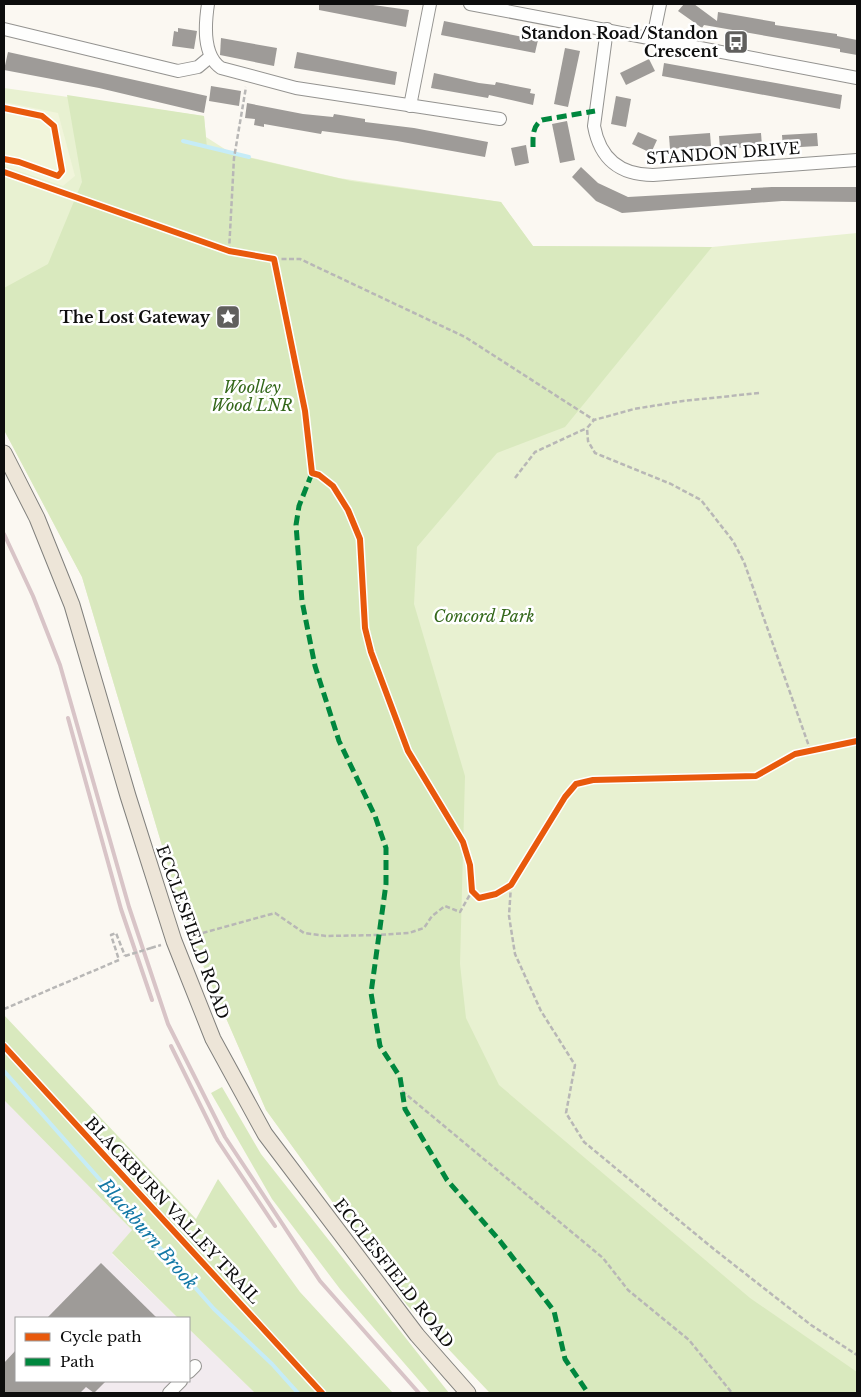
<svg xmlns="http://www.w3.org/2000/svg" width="861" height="1397" viewBox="0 0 861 1397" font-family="'Libre Baskerville',serif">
<rect width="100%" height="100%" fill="#fbf8f2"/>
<path fill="#f2ebef" d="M4 1100 132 1230 112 1254 178 1318H16V1381H189V1329L255 1393H4Z"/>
<path fill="#e8f1d1" d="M4 88 204 116 206 137 231 153 339 178 501 202 533 246 712 247 857 233V1393H490L407 1305 266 1110 186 926 82 577 4 430Z"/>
<g fill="#d9e9be">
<path d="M67 95 204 116 207 148 351 181 501 202 533 246 712 247 565 427 497 453 417 547 414 604 465 776 460 964 466 1018 499 1085 750 1298 857 1372V1393H490L407 1305 266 1110 186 926 82 577 4 430V288L48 264 82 182Z"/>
<path d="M4 1015 196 1219 218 1179 300 1292 393 1393H255L189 1329V1318H178L112 1253 132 1230 4 1100Z"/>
<path d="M222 1087 261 1154 449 1393H430L340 1289 272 1199 211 1093Z"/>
</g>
<path fill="#f1f5db" d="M4 102 58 113 75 176 63 186 4 166Z"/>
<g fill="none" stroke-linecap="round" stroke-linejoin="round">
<g stroke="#c6ecf7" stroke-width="4">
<path d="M183 141 249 157"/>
<path d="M4 1071 214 1309 272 1364 298 1393"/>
</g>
</g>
<g fill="#9e9b98">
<path d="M319 4H366L409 10 406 27 319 10Z"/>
<path d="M684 4H694L717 21 718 12 775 22V25L837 34V36L857 40V55L840 52V49L704 25 702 28 678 11Z"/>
<path d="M444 21 538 40 535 53 441 35Z"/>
<path d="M178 28 197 31 194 49 172 46 174 31 178 32Z"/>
<path d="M221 38 277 48 274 66 220 55Z"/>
<path d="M565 48 580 51 568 107 554 104Z"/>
<path d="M8 52 207 96 204 113 99 88 4 70Z"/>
<path d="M297 52 397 72 395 85 294 68Z"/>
<path d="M649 59 655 71 626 85 620 73Z"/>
<path d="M664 63 842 95 840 109 662 76Z"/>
<path d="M434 73 479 83 495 85 496 82 531 89 530 93 535 94 533 105 489 95 488 98 431 88Z"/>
<path d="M211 86 241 91 239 106 209 101Z"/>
<path d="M616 96 631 99 626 127 611 124Z"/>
<path d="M247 103 303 114 333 117 334 114 365 119V122L414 128 488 142 485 157 397 141 322 131 321 134 264 124V127L254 125 255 119 245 118Z"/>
<path d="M567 121 575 160 560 163 552 124Z"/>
<path d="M638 132 657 140 651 153 632 144Z"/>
<path d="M710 133 711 146 670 149 669 136Z"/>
<path d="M761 133 762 146 720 149 719 136Z"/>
<path d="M817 133 818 146 783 148 782 135Z"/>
<path d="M526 145 529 163 515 166 511 148Z"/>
<path d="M581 167 598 183 628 197 751 190V188L772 187H857V202L782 201 622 213 596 201 572 177Z"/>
<path d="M101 1263 157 1318H47Z"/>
<path d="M16 1350V1381H106L94 1393 86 1387 80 1393H4V1363Z"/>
</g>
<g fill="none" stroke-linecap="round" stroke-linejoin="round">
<defs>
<g id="minor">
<path d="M208 4C205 24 202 55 221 68L296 88 500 119"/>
<path d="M470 4 857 78"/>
<path d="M4 29 178 71 198 67 210 57"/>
<path d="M607 29 594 126C600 159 620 175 653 175L857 160"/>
<path d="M653 38 660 4"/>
<path d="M410 106 430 4"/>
<path d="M189 1372 195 1366"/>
<path d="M169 1393 181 1381"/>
</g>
<path id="major" d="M4 453 37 518 72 605 128 796 174 941 213 1039 265 1134 417 1335 468 1393"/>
</defs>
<use href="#minor" stroke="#949390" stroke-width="14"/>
<use href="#major" stroke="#81807d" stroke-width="17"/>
<g stroke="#b8b7b6" stroke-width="2.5" stroke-dasharray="5 2.5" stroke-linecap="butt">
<path d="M4 172 229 251 274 259 305 411 312 473 319 475 333 486 348 510 360 539 365 628 371 652 408 751 463 842 470 865 472 891 460 912 445 906 432 916 424 928 409 933 379 935 326 936 304 933 275 913 188 937"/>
<path d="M229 251 234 158 246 87"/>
<path d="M274 259H300L465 337 594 420"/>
<path d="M759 393 683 401 634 409 594 420 587 428 588 441 595 453 671 484 701 500 733 541 744 562 811 752"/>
<path d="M515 478 535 452 587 428"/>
<path d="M511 885 509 916 515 954 541 1011 575 1065 566 1113 584 1142 715 1250 811 1325 857 1355"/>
<path d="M472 891 479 898 496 894 511 885 565 797 576 784 593 780 756 776 795 754 857 741"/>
<path d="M151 948 161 945"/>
<path d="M4 1009 119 960 111 935 116 933 125 956"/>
<path d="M402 1091 603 1258 628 1290 689 1340 732 1393"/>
</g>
<use href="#minor" stroke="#fefefd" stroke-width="12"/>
<use href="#major" stroke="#ede5d8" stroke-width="15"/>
<g stroke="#d8c4c7" stroke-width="4">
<path d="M4 534 33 596 60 665 129 907 168 1024 225 1137 320 1281 419 1393"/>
<path d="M68 718 121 909 152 1000"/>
<path d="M171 1046 218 1141 275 1226"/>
</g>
<path stroke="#b8b7b6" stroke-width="2.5" stroke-dasharray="5 2.5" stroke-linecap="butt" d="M125 956 151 948"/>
<g stroke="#00873e" stroke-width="5" stroke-dasharray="10 5" stroke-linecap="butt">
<path d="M533 147C533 137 532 126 542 120L595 111"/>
<path d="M312 473 299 506 296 525 302 601 315 666 339 741 375 816 386 848V884L371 993 380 1046 400 1077 405 1109 447 1180 500 1241 554 1311 565 1359 588 1393"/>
</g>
<defs>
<g id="cycleway">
<path d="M4 108 42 116 54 126 62 171 58 176 19 162 4 159"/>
<path d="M4 172 229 251 274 259 305 411 312 473 319 475 333 486 348 510 360 539 365 628 371 652 408 751 463 842 470 865 472 891 479 898 496 894 511 885 565 797 576 784 593 780 756 776 795 754 857 741"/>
<path d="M4 1046 322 1393"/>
</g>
</defs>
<use href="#cycleway" stroke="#fff" stroke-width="9"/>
<use href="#cycleway" stroke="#e8590c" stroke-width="6"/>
</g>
<defs>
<symbol id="bus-square" viewBox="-11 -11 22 22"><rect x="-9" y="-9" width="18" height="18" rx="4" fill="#605f5d" stroke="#fff"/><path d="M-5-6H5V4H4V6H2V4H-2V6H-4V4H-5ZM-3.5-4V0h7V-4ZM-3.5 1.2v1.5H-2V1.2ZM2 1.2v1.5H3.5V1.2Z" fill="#fff"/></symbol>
<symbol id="sight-square" viewBox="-11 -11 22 22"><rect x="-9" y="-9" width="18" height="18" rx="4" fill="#605f5d" stroke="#fff"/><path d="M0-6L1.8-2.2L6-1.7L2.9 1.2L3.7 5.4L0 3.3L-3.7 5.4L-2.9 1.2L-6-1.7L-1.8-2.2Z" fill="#fff"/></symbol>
</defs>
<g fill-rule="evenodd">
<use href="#bus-square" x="722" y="28" width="28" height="28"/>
<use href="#sight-square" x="214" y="303" width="28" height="28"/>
</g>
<g text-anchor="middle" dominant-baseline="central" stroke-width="5" stroke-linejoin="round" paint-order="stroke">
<g font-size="16" font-weight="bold" fill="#0d0d0d" stroke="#fff" text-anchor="end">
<text x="718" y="33">Standon Road/Standon<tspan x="718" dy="18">Crescent</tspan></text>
<text x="210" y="317">The Lost Gateway</text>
</g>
<g font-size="16" fill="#0d0d0d" stroke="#fff">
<text transform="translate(723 153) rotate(-4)">STANDON DRIVE</text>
<text transform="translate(193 932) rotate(70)">ECCLESFIELD ROAD</text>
<text transform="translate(173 1210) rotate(47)">BLACKBURN VALLEY TRAIL</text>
<text transform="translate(394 1273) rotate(52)">ECCLESFIELD ROAD</text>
</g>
<g font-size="16" font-style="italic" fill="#34681b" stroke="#fff">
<text x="252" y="387">Woolley<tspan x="252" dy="18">Wood LNR</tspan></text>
<text x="484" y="616">Concord Park</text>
</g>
<g font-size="18" font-style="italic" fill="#1177a5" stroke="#fff">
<text transform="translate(148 1234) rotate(49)">Blackburn Brook</text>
</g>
</g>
<rect width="861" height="1397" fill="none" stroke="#0d0d0d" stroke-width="10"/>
<rect x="15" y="1317" width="175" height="65" fill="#ffffff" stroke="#9e9e9e"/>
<rect x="25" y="1333" width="25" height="8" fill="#e8590c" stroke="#9e9e9e"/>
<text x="60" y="1342" font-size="15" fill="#0d0d0d">Cycle path</text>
<rect x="25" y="1358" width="25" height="8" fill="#00873e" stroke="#9e9e9e"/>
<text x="60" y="1367" font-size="15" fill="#0d0d0d">Path</text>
</svg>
